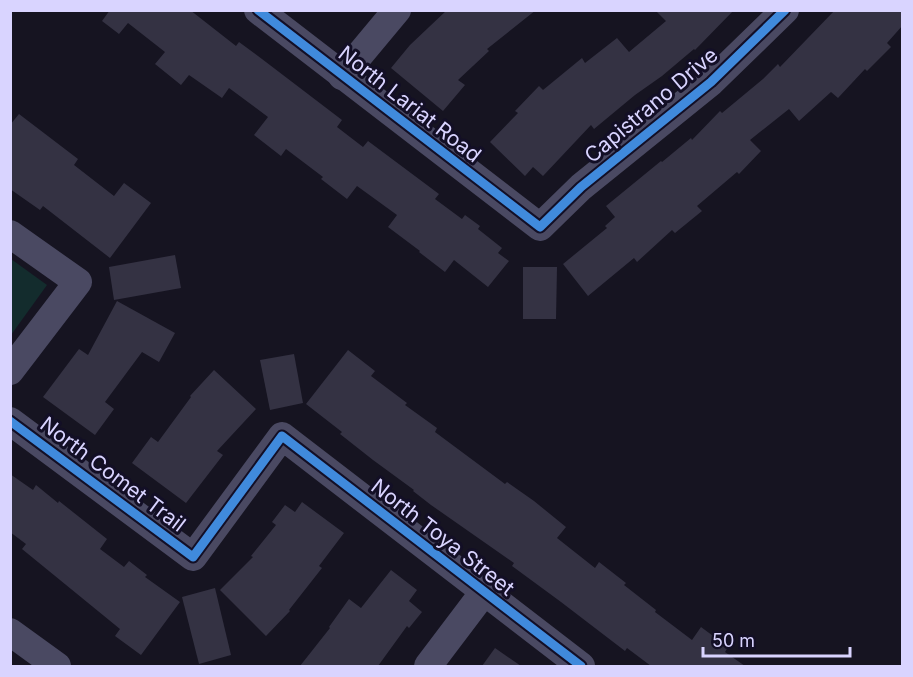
<svg xmlns="http://www.w3.org/2000/svg" width="913" height="677" viewBox="0 0 913 677" font-family="Inter,sans-serif">
<rect width="100%" height="100%" fill="#161421"/>
<path fill="#132c2d" d="M11 259 47 285 11 335Z"/>
<g fill="#343243">
<path d="M110 10H190L236 46 239 42 262 59 342 120 337 127 363 147 368 141 439 194 435 199 462 219 465 215 480 226 478 229 502 248 498 253 509 261 488 287 454 260 445 272 419 252 420 251 388 227 397 215 357 186 347 199 321 179 323 177 286 149 281 156 254 135 268 117 229 88 222 98 189 75 181 85 155 64 165 52 128 23 119 34 102 21Z"/>
<path d="M447 10H536L487 49 489 51 458 80 465 85 443 111 391 68 410 45Z"/>
<path d="M655 10H734L695 50 694 49 662 76 635 95 594 129 591 125 543 176 533 167 525 176 490 142 518 113 515 111 539 86 543 90 582 58 585 63 617 38 629 52 666 21Z"/>
<path d="M835 10H903V25L887 43 891 47 867 71 865 69 838 98 831 92 799 121 789 109 750 140 761 151 739 174 737 172 697 206 702 211 675 233 672 230 637 262 634 258 588 296 563 264 607 228 605 226 615 217 606 206 661 161 662 162 691 138 692 140 720 111 722 113 763 79 778 64 780 67Z"/>
<path d="M19 114 78 159 74 165 114 196 124 183 151 203 110 258 43 206 40 210 10 189V125Z"/>
<path d="M175 255 181 288 114 300 109 267Z"/>
<path d="M523 267H557L556 319H523Z"/>
<path d="M117 301 175 333 159 362 142 352 105 402 114 409 95 435 43 397 79 349 88 355Z"/>
<path d="M348 350 375 371 371 376 407 403 405 405 437 428 435 432 505 484 507 482 534 501 566 527 557 538 595 568 599 562 626 583 624 585 656 610 655 612 692 640 701 627 728 647 725 652 745 666H651L627 648 625 651 561 602 512 566 514 563 431 505 413 491 414 490 373 460 340 434 342 432 306 404Z"/>
<path d="M294 354 303 403 270 410 260 360Z"/>
<path d="M214 370 256 409 217 451 223 455 186 503 132 463 151 437 158 442 191 397 190 396Z"/>
<path d="M10 474 33 490 36 485 58 503 59 501 107 539 100 549 124 567 129 561 147 575 145 577 180 602 141 655 115 636 120 629 22 549 26 544 10 532Z"/>
<path d="M302 502 344 533 319 566 322 568 289 610 290 611 266 636 220 590 253 557 251 556 276 525 272 522 285 505 295 512Z"/>
<path d="M391 570 417 590 409 601 422 612 409 628 407 626 378 666H300L330 628 329 627 349 599 361 608Z"/>
<path d="M215 588 231 655 199 664 182 597Z"/>
<path d="M495 648 521 666H482Z"/>
</g>
<g fill="none" stroke-linecap="round" stroke-linejoin="round">
<g stroke="#4a4962" stroke-width="28">
<path d="M258 10 540 227 581 187 711 82 785 10"/>
<path d="M342 76 397 10"/>
<path d="M10 234 78 282 10 371"/>
<path d="M10 421 193 557 282 436 581 666"/>
<path d="M10 632 57 666"/>
<path d="M428 666 484 592"/>
</g>
<defs>
<g id="cycleway">
<path d="M258 10 540 227 581 187 711 82 785 10"/>
<path d="M10 421 193 557 282 436 581 666"/>
</g>
</defs>
<use href="#cycleway" stroke="#130f26" stroke-width="13"/>
<use href="#cycleway" stroke="#408adc" stroke-width="9"/>
</g>
<g text-anchor="middle" dominant-baseline="central" stroke-width="6" stroke-linejoin="round" paint-order="stroke">
<g font-size="21" fill="#d9d4ff" stroke="#130f26">
<text transform="translate(410 104) rotate(38)">North Lariat Road</text>
<text transform="translate(651 105) rotate(-40)">Capistrano Drive</text>
<text transform="translate(113 474) rotate(37)">North Comet Trail</text>
<text transform="translate(443 537) rotate(38)">North Toya Street</text>
</g>
</g>
<rect width="913" height="677" fill="none" stroke="#d9d4ff" stroke-width="24"/>
<path d="M703 647v9h147v-9" fill="none" stroke="#d9d4ff" stroke-width="3"/>
<text x="712" y="647" font-size="18" fill="#d9d4ff" stroke="#130f26" stroke-width="4.5" paint-order="stroke">50 m</text>
</svg>
